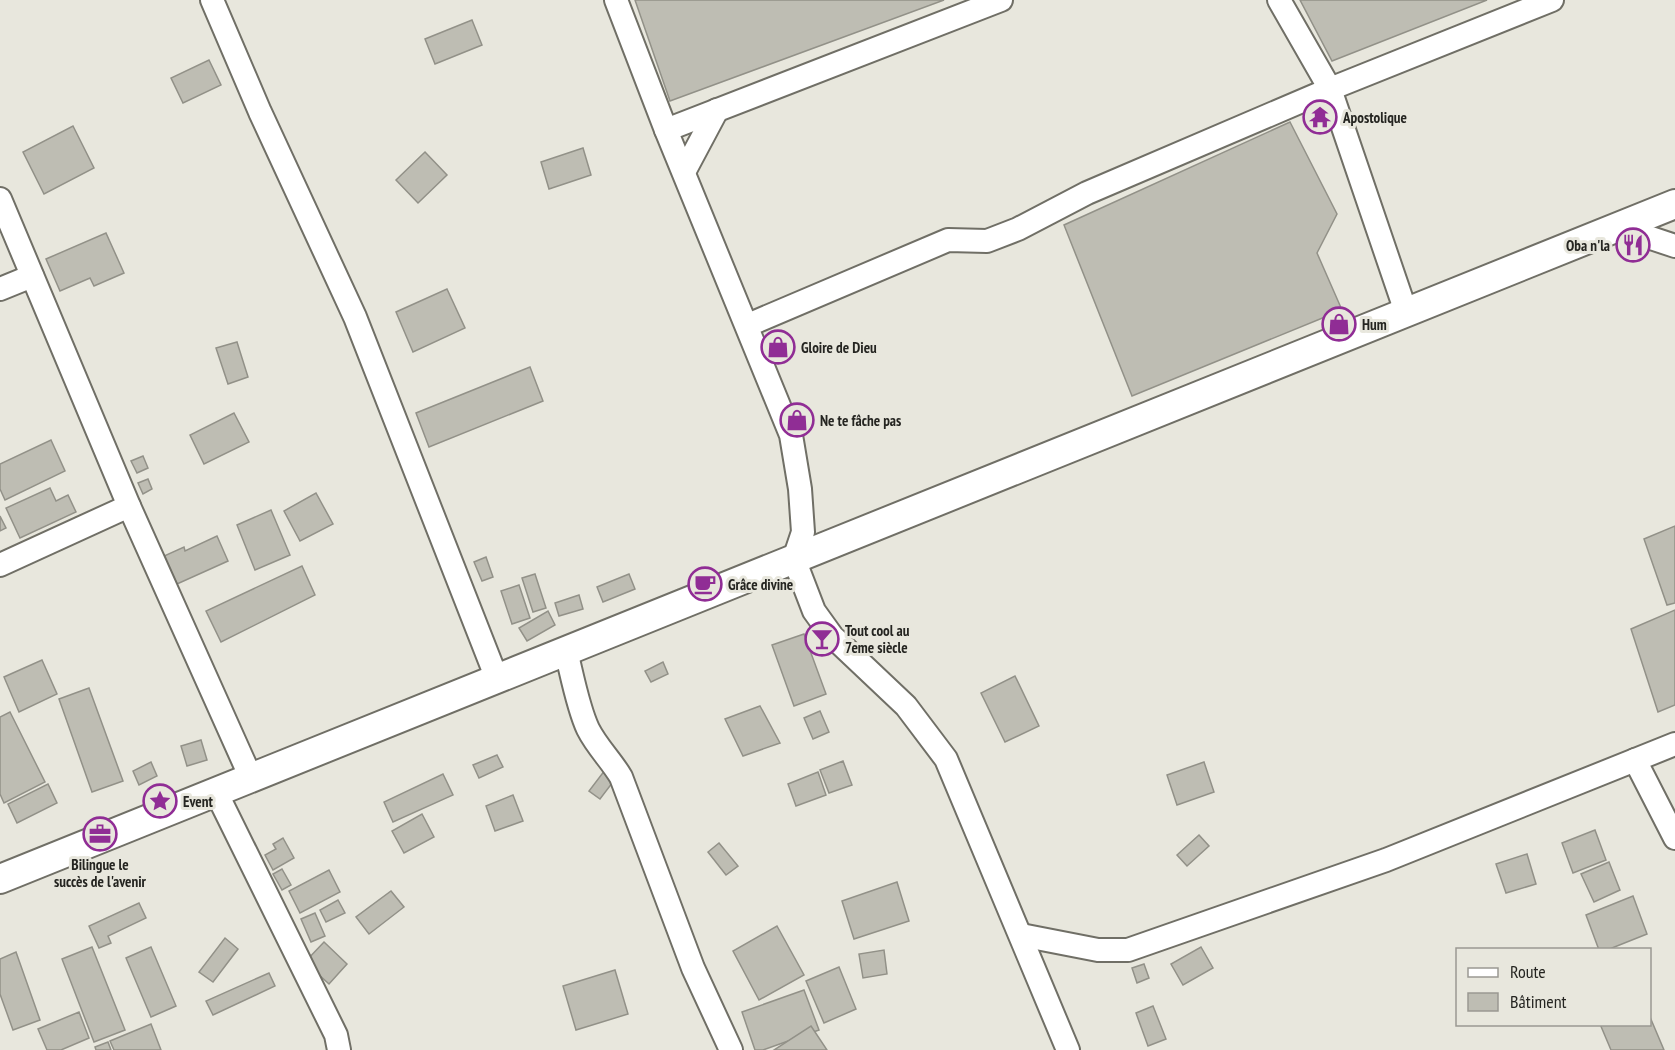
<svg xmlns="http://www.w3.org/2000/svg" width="1675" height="1050" viewBox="0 0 1675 1050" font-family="'PT Sans Narrow',sans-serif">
<rect width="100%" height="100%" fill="#e8e7dd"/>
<g fill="#bebdb3" stroke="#929188" stroke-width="1.5">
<path d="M635 0H944L670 101Z"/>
<path d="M1300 0H1487L1332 61Z"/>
<path d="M472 20 482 45 435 64 425 39Z"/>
<path d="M209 60 221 85 183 103 171 78Z"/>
<path d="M1290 122 1337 214 1317 253 1342 310 1132 396 1064 225Z"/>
<path d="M73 126 94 168 44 194 23 152Z"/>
<path d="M583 148 591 175 549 189 541 162Z"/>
<path d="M425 152 447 175 418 203 396 180Z"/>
<path d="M106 233 124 273 94 286 90 278 60 291 46 259Z"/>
<path d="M447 289 465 328 413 352 396 312Z"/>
<path d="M237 342 248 377 228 384 216 348Z"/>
<path d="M530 367 543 401 429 447 416 413Z"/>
<path d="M234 413 249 442 204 464 190 435Z"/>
<path d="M51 440 65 471 5 500 0 489V464Z"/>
<path d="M143 456 148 468 137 473 131 461Z"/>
<path d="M148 479 152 489 143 494 138 483Z"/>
<path d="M50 488 56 501 68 495 76 512 20 538 6 508Z"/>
<path d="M316 493 333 524 300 541 284 511Z"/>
<path d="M271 510 290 555 255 570 237 525Z"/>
<path d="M0 516 6 528 0 531Z"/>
<path d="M1675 526V603L1667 605 1644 539Z"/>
<path d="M217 536 228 561 177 584 164 556 184 547 185 551Z"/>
<path d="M486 557 493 577 482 581 474 562Z"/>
<path d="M302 566 315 595 221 642 206 611Z"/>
<path d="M535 574 546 608 533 612 522 578Z"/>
<path d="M629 574 635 589 603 602 597 587Z"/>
<path d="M519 585 530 618 512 624 501 591Z"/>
<path d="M579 595 583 609 559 616 555 603Z"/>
<path d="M1675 610V705L1658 712 1631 629Z"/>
<path d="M548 611 555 625 527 641 519 628Z"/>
<path d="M804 634 826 694 794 706 772 645Z"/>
<path d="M42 660 57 694 19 712 4 677Z"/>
<path d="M663 662 668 674 651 682 645 671Z"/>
<path d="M1015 676 1039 726 1005 742 981 693Z"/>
<path d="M89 688 123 781 92 792 59 699Z"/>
<path d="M760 706 780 743 743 756 725 719Z"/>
<path d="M820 711 829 732 813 739 804 718Z"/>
<path d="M10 712 45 782 4 803 0 794V717Z"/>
<path d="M201 740 207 760 187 766 181 746Z"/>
<path d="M497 755 503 767 479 778 473 765Z"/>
<path d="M843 761 852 785 829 793 820 770Z"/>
<path d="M151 762 157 776 139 785 133 771Z"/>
<path d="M1204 762 1214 792 1177 805 1167 775Z"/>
<path d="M605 770 616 778 600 799 589 791Z"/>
<path d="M818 772 826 795 796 806 788 784Z"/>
<path d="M443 774 453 795 393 822 384 802Z"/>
<path d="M48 784 57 803 17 823 8 804Z"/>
<path d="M513 795 523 821 495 831 486 806Z"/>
<path d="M422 814 434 837 404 853 392 831Z"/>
<path d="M1595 830 1606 860 1573 873 1562 843Z"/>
<path d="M1199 835 1209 846 1187 866 1177 855Z"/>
<path d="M283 838 294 858 273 870 265 855 276 849 273 844Z"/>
<path d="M719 843 738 866 726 875 708 852Z"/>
<path d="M1527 854 1536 884 1506 893 1496 864Z"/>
<path d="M1609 862 1620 890 1594 902 1581 874Z"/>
<path d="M282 869 291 885 282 890 273 874Z"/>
<path d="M329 870 340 892 300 913 289 891Z"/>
<path d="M897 882 909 921 854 939 842 901Z"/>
<path d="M391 891 404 907 369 934 356 917Z"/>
<path d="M1633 896 1647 934 1607 950H1599L1586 915Z"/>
<path d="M338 900 345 913 326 922 320 910Z"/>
<path d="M139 903 146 918 108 936 111 943 99 948 89 926Z"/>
<path d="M315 913 325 936 311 942 301 919Z"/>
<path d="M777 926 804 975 759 1000 733 951Z"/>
<path d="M225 938 238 949 213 982 199 972Z"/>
<path d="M324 942 347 964 329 984 305 962Z"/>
<path d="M92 947 125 1030 94 1042 62 959Z"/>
<path d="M151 947 176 1006 151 1017 126 958Z"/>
<path d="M1201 947 1213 968 1183 985 1171 964Z"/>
<path d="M884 950 887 974 863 978 859 954Z"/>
<path d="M16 952 40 1020 13 1030 0 994V959Z"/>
<path d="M1144 964 1149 978 1137 983 1132 968Z"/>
<path d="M839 967 856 1009 824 1023 806 981Z"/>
<path d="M615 970 628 1014 576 1030 563 986Z"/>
<path d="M269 973 275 986 213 1015 206 1001Z"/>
<path d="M804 990 819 1030 763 1050H755L742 1012Z"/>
<path d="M1153 1006 1166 1039 1148 1046 1136 1013Z"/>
<path d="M79 1012 89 1038 61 1050H47L38 1029Z"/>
<path d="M1650 1017 1664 1050H1611L1600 1024H1650Z"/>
<path d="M151 1024 161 1050H114L110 1041Z"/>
<path d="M811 1026 827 1050H774Z"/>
<path d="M108 1042 111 1050H96L95 1047Z"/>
</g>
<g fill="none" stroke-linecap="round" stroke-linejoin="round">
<defs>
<g id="minor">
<path d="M212 0 260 112 355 317 497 679"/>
<path d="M616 0 666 130 791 435 800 489 803 532 794 559 814 611 832 636 906 706 946 759 1068 1050"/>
<path d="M1279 0 1330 89 1406 312"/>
<path d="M666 130 1001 0"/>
<path d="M684 172 717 110"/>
<path d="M0 199 129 506 251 778"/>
<path d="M1618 227 1675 246"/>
<path d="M0 289 32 276"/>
<path d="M748 325 948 240 987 241 1018 229 1087 193 1330 89 1552 0"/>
<path d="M0 565 129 506"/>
<path d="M566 651C572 675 578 708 588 729 597 747 611 760 621 777L693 968 731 1050"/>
<path d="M1635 760 1675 838"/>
<path d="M216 792 336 1035 339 1050"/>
<path d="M1021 935 1098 950H1128L1386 860 1675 744"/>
</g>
<path id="tertiary" d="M0 879 1675 204"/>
</defs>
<use href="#minor" stroke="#706f66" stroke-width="26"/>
<use href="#tertiary" stroke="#706f66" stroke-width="32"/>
<use href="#minor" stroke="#fff" stroke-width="22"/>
<use href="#tertiary" stroke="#fff" stroke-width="28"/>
</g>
<defs>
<symbol id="temple-ring" viewBox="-11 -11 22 22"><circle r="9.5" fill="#e8e7dd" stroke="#902d95" stroke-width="1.5"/><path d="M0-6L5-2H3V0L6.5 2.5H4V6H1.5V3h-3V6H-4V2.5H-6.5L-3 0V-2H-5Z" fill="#902d95"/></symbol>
<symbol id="restaurant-ring" viewBox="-11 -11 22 22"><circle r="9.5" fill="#e8e7dd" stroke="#902d95" stroke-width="1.5"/><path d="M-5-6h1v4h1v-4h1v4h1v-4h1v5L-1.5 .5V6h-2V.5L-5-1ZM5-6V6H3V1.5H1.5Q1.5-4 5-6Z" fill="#902d95"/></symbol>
<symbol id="shop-ring" viewBox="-11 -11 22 22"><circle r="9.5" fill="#e8e7dd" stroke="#902d95" stroke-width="1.5"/><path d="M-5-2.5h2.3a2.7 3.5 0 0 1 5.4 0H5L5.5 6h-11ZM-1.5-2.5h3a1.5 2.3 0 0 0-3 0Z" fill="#902d95"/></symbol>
<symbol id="cafe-ring" viewBox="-11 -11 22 22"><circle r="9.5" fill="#e8e7dd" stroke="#902d95" stroke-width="1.5"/><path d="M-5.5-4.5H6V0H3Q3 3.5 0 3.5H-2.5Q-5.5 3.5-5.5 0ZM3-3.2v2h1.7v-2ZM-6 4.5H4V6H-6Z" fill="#902d95"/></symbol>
<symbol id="bar-ring" viewBox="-11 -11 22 22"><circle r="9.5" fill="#e8e7dd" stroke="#902d95" stroke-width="1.5"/><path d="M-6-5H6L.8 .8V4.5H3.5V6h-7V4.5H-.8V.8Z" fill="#902d95"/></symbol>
<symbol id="sight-ring" viewBox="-11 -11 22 22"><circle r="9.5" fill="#e8e7dd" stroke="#902d95" stroke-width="1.5"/><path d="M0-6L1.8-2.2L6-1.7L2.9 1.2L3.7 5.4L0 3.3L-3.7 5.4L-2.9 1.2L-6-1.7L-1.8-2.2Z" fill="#902d95"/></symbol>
<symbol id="office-ring" viewBox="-11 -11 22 22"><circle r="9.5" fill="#e8e7dd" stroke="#902d95" stroke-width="1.5"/><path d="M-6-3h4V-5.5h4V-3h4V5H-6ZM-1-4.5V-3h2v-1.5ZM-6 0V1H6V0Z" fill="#902d95"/></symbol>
</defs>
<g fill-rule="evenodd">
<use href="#temple-ring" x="1301" y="98" width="38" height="38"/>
<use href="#restaurant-ring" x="1614" y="226" width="38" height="38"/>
<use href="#shop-ring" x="1320" y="305" width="38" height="38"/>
<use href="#shop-ring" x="759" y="328" width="38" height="38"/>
<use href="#shop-ring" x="778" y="401" width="38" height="38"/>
<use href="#cafe-ring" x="686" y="565" width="38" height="38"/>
<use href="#bar-ring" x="803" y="620" width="38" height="38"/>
<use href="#sight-ring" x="141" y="782" width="38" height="38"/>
<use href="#office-ring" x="81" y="815" width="38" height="38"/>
</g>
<g text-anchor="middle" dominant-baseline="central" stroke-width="6" stroke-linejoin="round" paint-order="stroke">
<g font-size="15" font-weight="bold" fill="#252521" stroke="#e8e7dd" text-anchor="start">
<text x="1343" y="117">Apostolique</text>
<text x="1610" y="245" text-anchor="end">Oba n'la</text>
<text x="1362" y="324">Hum</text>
<text x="801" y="347">Gloire de Dieu</text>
<text x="820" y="420">Ne te fâche pas</text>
<text x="728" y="584">Grâce divine</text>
<text x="845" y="630">Tout cool au<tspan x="845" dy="17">7eme siècle</tspan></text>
<text x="183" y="801">Event</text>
<text x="100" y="864" text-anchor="middle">Bilingue le<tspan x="100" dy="17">succès de l'avenir</tspan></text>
</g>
</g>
<rect x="1456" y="948" width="195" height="78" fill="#e8e7dd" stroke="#9a9992" stroke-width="1.5"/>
<rect x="1468" y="968" width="30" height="9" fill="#ffffff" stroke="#9a9992" stroke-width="1.5"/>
<text x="1510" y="978" font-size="18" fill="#252521">Route</text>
<rect x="1468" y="993" width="30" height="18" fill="#bebdb3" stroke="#9a9992" stroke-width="1.5"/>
<text x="1510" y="1008" font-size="18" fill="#252521">Bâtiment</text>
</svg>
